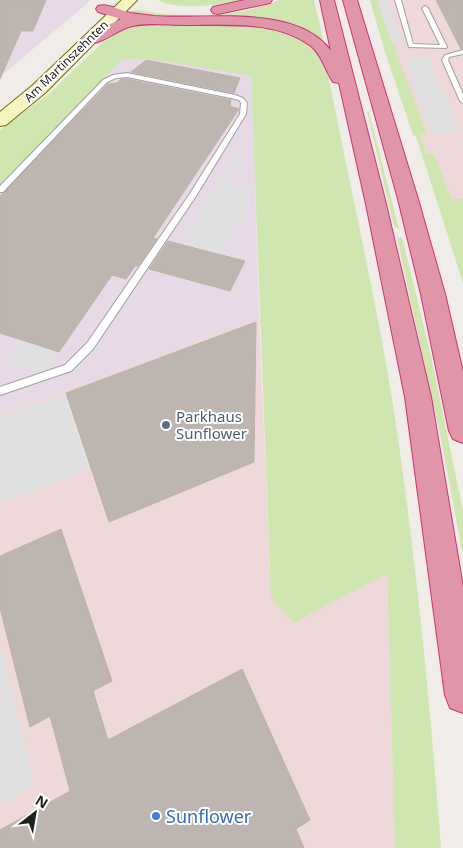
<svg xmlns="http://www.w3.org/2000/svg" width="463" height="848" viewBox="0 0 463 848" font-family="'Noto Sans',sans-serif">
<rect width="100%" height="100%" fill="#f0ece7"/>
<g fill="#efd8d9">
<path d="M377 0H463V199H452L434 154H427L420 135 426 134Z"/>
<path d="M259 317 271 598 293 622 387 574 395 848H0V411L88 382Z"/>
</g>
<g fill="#e8d9e7">
<path d="M0 0H91L0 77Z"/>
<path d="M122 59H251L259 317 88 382 0 411V164L75 112Z"/>
</g>
<g fill="#cfe6b1">
<path d="M158 0H241C218 5 177 11 158 0Z"/>
<path d="M279 0H314L324 43 301 30 152 17 129 12C137 7 152 13 162 14 202 17 242 16 279 0Z"/>
<path d="M370 0H377L427 134 420 135 427 154H434L452 199H463V283L416 136 413 135 384 49Z"/>
<path d="M145 23C187 24 302 15 323 59 327 68 329 80 331 89 352 196 377 303 394 411 416 556 430 702 441 848H395L387 574 293 623 271 598 251 76 150 59H122L81 105 0 183V130L50 93 113 32 130 26Z"/>
<path d="M367 111 369 112 399 229 394 226Z"/>
<path d="M402 237 431 356 463 511V556L442 444 397 238Z"/>
</g>
<g fill="#e0e0e0">
<path d="M377 0H388L404 44H392Z"/>
<path d="M404 58H429L460 132 431 133Z"/>
<path d="M238 152 246 154 229 183 250 188 251 203 221 255 179 244Z"/>
<path d="M22 340 59 352 44 374 7 361Z"/>
<path d="M66 393 92 469 0 503V415Z"/>
<path d="M0 643 34 785 0 804Z"/>
</g>
<g fill="#bdb5b0" stroke="#c0b2aa">
<path d="M0 0H46L33 31H21L0 79Z"/>
<path d="M436 0H463V48L461 49Z"/>
<path d="M146 60 240 78 234 93 131 72Z"/>
<path d="M121 79H127L231 100 230 106 239 109 153 238 157 239 138 266H135L126 279 112 275 59 352 0 333V196L108 84 117 83Z"/>
<path d="M168 241 179 244 245 261 230 291 149 269Z"/>
<path d="M256 322 254 462 109 522 66 393Z"/>
<path d="M61 529 112 681 93 691 108 740 242 669 310 820 296 829 304 848H0V830L70 791 50 716 30 727 0 608V556Z"/>
</g>
<g fill="none" stroke-linecap="round" stroke-linejoin="round">
<defs>
<g id="service">
<path d="M395 0H401L413 44 440 45 422 8 425 6 428 8 447 47 446 48 409 47Z"/>
<path d="M463 50V54L449 57 448 60 463 94V103L460 101 442 60 445 55Z"/>
<path d="M127 73 235 95 243 98 247 103 246 114 196 196 93 349 71 371 0 395V387L65 365 87 343 189 195 240 114 241 103 239 100 231 98 127 77 116 78 107 82 3 192H0V186L103 80 113 75Z"/>
</g>
<path id="secondary" d="M122 0H137L45 93 6 125 0 126V112L33 85Z"/>
<g id="motorway">
<path d="M245 0H272L270 3 218 14 213 13 211 10 213 7Z"/>
<path d="M320 0H334L386 204 431 397 463 587V713L450 708 445 695 405 397 366 204 339 83 333 82C325 70 322 55 311 46 274 19 225 26 182 25 165 25 146 22 129 27 115 31 99 47 84 43L81 40 84 37 121 19 98 12 96 9 98 6C109 3 120 11 131 13 138 14 146 15 154 16 204 20 297 3 331 51Z"/>
<path d="M343 0H357L418 199 445 294 463 372V443L453 439 449 431 421 294 398 199Z"/>
</g>
</defs>
<use href="#service" stroke="#a1a1a1" stroke-width="2"/>
<use href="#secondary" stroke="#6f710d" stroke-width="2"/>
<use href="#motorway" stroke="#cf3376" stroke-width="2"/>
<use href="#service" fill="#fff" fill-rule="evenodd"/>
<use href="#secondary" fill="#f5f3bf" fill-rule="evenodd"/>
<use href="#motorway" fill="#e195a9" fill-rule="evenodd"/>
</g>
<circle fill="#5c6f8a" stroke="#fff" stroke-width="2" cx="166" cy="425" r="5"/>
<circle fill="#3f7fe0" stroke="#fff" stroke-width="2" cx="156" cy="816" r="5"/>
<g text-anchor="middle" dominant-baseline="central" stroke-width="4" stroke-linejoin="round" paint-order="stroke">
<g font-size="12" fill="#202020" stroke="#fff">
<text transform="translate(66 61) rotate(-44)">Am Martinszehnten</text>
</g>
<g font-size="15" fill="#4e5e75" stroke="#fff" text-anchor="start">
<text x="176" y="416">Parkhaus<tspan x="176" dy="17">Sunflower</tspan></text>
</g>
<g font-size="18" fill="#366cbe" stroke="#fff" text-anchor="start">
<text x="166" y="816">Sunflower</text>
</g>
</g>
<g transform="translate(35 813) rotate(31)" stroke="#ffffff" stroke-width="4" paint-order="stroke">
<path d="M0-4L9 19L0 12L-9 19Z" fill="#202020"/>
<text y="-8" font-size="14" font-weight="bold" text-anchor="middle" fill="#202020">N</text>
</g>
</svg>
